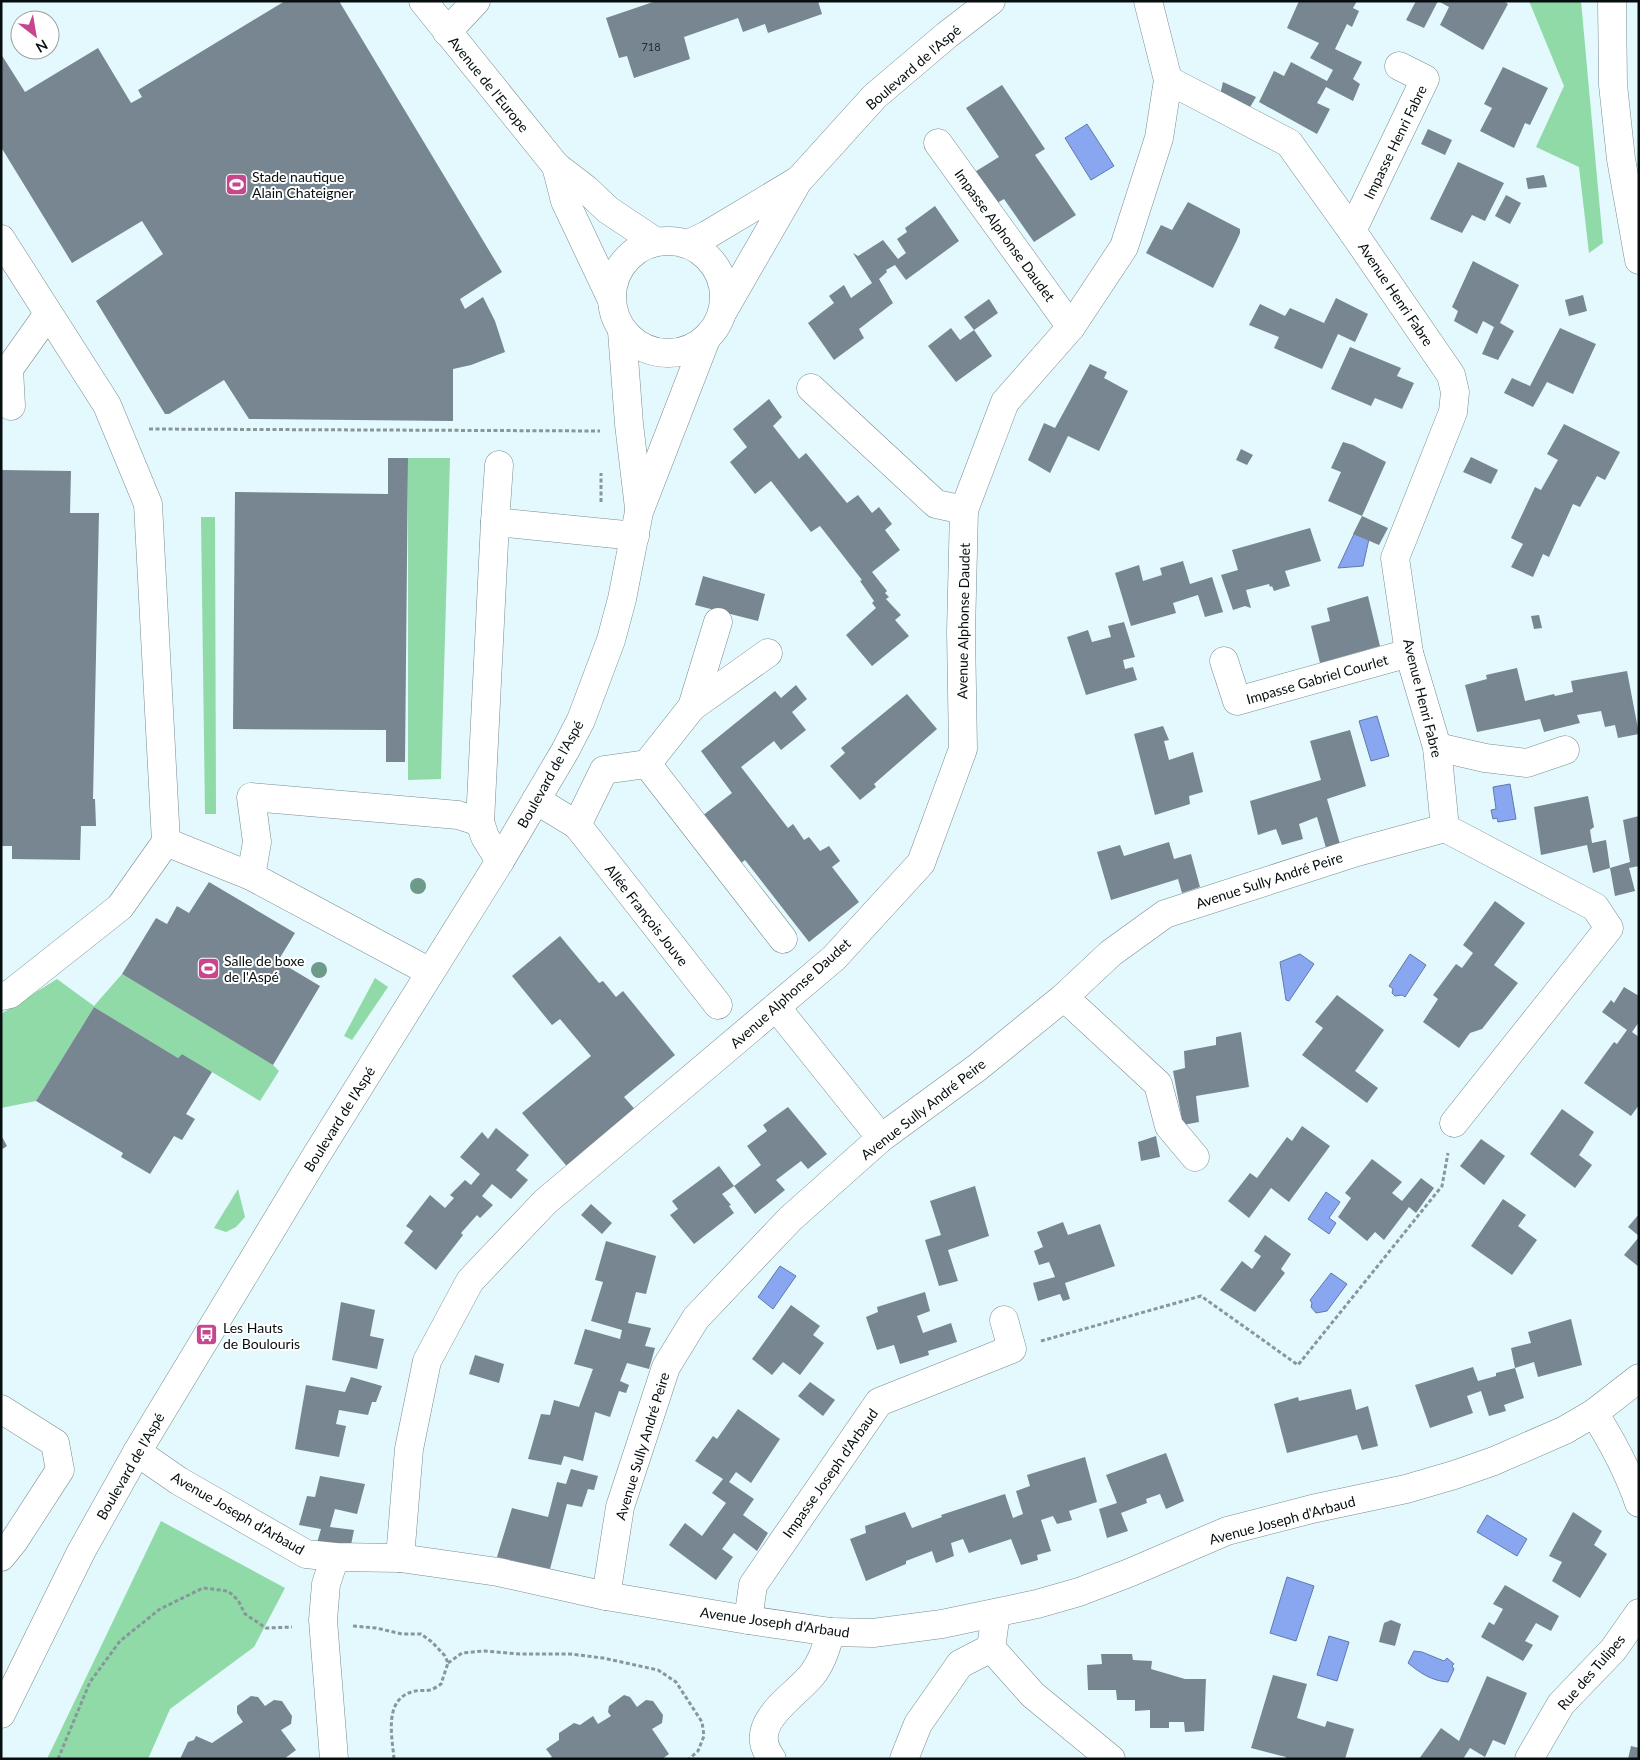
<svg xmlns="http://www.w3.org/2000/svg" width="1640" height="1760" viewBox="0 0 1640 1760" font-family="Lato,sans-serif">
<rect width="100%" height="100%" fill="#e3f9fd"/>
<g fill="#8fdaa7">
<path d="M1529 1H1581L1603 243 1589 253 1579 167 1536 147 1564 86Z"/>
<path d="M408 458H450L441 779 408 780Z"/>
<path d="M201 517H215L216 814H205Z"/>
<path d="M122 974 272 1064 279 1071 260 1101 182 1054 178 1058 94 1007 36 1101 1 1108V1014L57 979 94 1006Z"/>
<path d="M375 978 388 987 352 1040 344 1036Z"/>
<path d="M238 1189 245 1217 236 1227 226 1232 214 1228Z"/>
<path d="M161 1521 285 1588 254 1647 170 1709 148 1759H47Z"/>
</g>
<g fill="#88a7f0" stroke="#6179ac">
<path d="M1087 124 1114 166 1091 180 1065 138Z"/>
<path d="M1354 534 1369 539 1363 566 1338 568Z"/>
<path d="M1377 716 1389 756 1371 761 1359 721Z"/>
<path d="M1510 784 1516 819 1498 822 1497 818 1493 819 1491 810 1496 809 1493 787Z"/>
<path d="M1300 954 1314 964 1289 1001 1286 1000 1280 962Z"/>
<path d="M1410 954 1426 965 1405 997 1402 995 1395 996 1392 993 1393 989 1389 986Z"/>
<path d="M1326 1192 1340 1202 1329 1218 1336 1223 1329 1234 1308 1219Z"/>
<path d="M780 1266 796 1276 773 1309 758 1297Z"/>
<path d="M1331 1273 1347 1284 1327 1311 1316 1313 1311 1307 1312 1303 1310 1300Z"/>
<path d="M1487 1515 1527 1539 1517 1556 1477 1532Z"/>
<path d="M1287 1577 1314 1586 1296 1641 1270 1633Z"/>
<path d="M1329 1636 1349 1642 1337 1681 1317 1675Z"/>
<path d="M1414 1651 1422 1652 1444 1661 1447 1658 1454 1664 1452 1666 1454 1669 1448 1682C1432 1681 1420 1673 1408 1663Z"/>
</g>
<g fill="#778690">
<path d="M285 1H339L502 272 460 299 465 309 483 297 495 321 505 352 471 365 453 369V421L249 419 224 380 169 414H165L96 301 163 254 142 221 72 263 1 147V54L25 92 98 48 131 103 142 97 138 90Z"/>
<path d="M656 1H818L822 14 768 33 765 24 743 32 738 18 684 37 690 59 634 78 627 56 619 58 606 18Z"/>
<path d="M1299 1H1357L1353 8 1359 11 1352 27 1347 24 1335 49 1362 62 1353 79 1360 84 1353 101 1326 87 1317 103 1330 109 1317 134 1259 102 1274 71 1284 76 1291 62 1327 81 1333 70 1310 58 1319 43 1287 28Z"/>
<path d="M1416 1H1504L1508 4 1483 50 1440 25 1449 7 1438 1 1424 28 1406 20Z"/>
<path d="M1503 67 1548 88 1530 125 1525 123 1514 148 1480 131 1492 108 1484 104Z"/>
<path d="M1223 82 1256 97 1249 109 1220 95Z"/>
<path d="M1002 85 1045 149 1035 155 1076 215 1034 242 1004 199 987 209 973 173 999 157 966 108Z"/>
<path d="M1428 129 1452 140 1445 155 1421 144Z"/>
<path d="M1458 162 1504 183 1485 221 1472 215 1462 233 1430 219Z"/>
<path d="M1544 175 1547 187 1528 189 1526 178Z"/>
<path d="M1506 195 1521 203 1510 224 1495 216Z"/>
<path d="M1188 202 1240 229V233L1236 242 1213 288 1146 253 1161 225 1172 230Z"/>
<path d="M935 206 959 241 906 280 895 265 886 270 887 272 879 279 893 303 859 329 864 338 834 360 808 323 834 303 829 296 844 285 851 298 872 283 853 253 858 256 883 240 898 259 906 253 897 239 907 232 905 228Z"/>
<path d="M1473 261 1519 285 1500 323 1514 331 1498 360 1482 354 1494 327 1483 321 1477 334 1454 321 1458 311 1452 307Z"/>
<path d="M1583 295 1587 311 1569 316 1565 300Z"/>
<path d="M1336 298 1368 314 1355 342 1338 334 1322 369 1274 348 1279 337 1249 325 1260 304 1285 316 1290 308 1324 323Z"/>
<path d="M989 299 998 313 974 330 964 317Z"/>
<path d="M951 328 960 340 974 330 992 356 956 382 928 346Z"/>
<path d="M1560 328 1596 344 1573 394 1547 382 1533 407 1504 393 1512 378 1530 386Z"/>
<path d="M1350 347 1401 368 1397 376 1414 383 1402 409 1375 398 1371 406 1331 389Z"/>
<path d="M1090 364 1107 372 1104 378 1128 391 1099 451 1068 436 1050 473 1028 460 1044 423 1055 428Z"/>
<path d="M769 399 782 417 773 426 799 459 806 453 847 503 858 495 872 513 879 507 892 524 885 530 900 550 872 572 887 591 885 593 889 597 886 599 901 615 895 620 909 636 872 666 846 635 876 608 872 603 874 601 860 581 862 580 820 526 811 532 771 481 755 494 730 462 747 447 733 429Z"/>
<path d="M1564 424 1620 452 1605 480 1597 476 1580 507 1573 504 1549 557 1543 554 1533 577 1511 567 1523 544 1511 538 1535 487 1541 490 1558 460 1547 454Z"/>
<path d="M1343 442 1353 445 1386 462 1362 516 1328 501 1341 472 1331 468Z"/>
<path d="M1241 449 1253 455 1247 465 1236 460Z"/>
<path d="M1471 457 1498 470 1491 484 1463 472Z"/>
<path d="M388 458H408L405 762H386V730L233 729 235 492 388 494Z"/>
<path d="M1 470 71 471 70 513H99L93 799H95L96 826H81L80 860 12 859V846H1Z"/>
<path d="M1362 516 1388 528 1379 545 1353 534Z"/>
<path d="M1310 528 1321 561 1285 571 1290 586 1274 591 1272 586 1270 587 1269 584 1246 590 1251 608 1245 606 1233 610 1221 575 1238 570 1232 550Z"/>
<path d="M1183 561 1190 584 1212 577 1223 612 1205 617 1198 595 1173 603 1176 613 1131 626 1115 573 1139 565 1143 581 1162 575 1160 568Z"/>
<path d="M703 576 765 594 758 621 695 605Z"/>
<path d="M1368 596 1380 646 1320 663 1311 626 1330 621 1327 608Z"/>
<path d="M1539 615 1542 628 1534 629 1531 616Z"/>
<path d="M1124 622 1135 657 1123 660 1125 669 1133 667 1137 680 1086 695 1067 637 1088 630 1092 642 1111 637 1108 626Z"/>
<path d="M1517 668 1525 701 1554 694 1555 696 1573 692 1571 681 1627 671 1639 734 1618 738 1615 725 1605 727 1601 711 1577 715 1580 723 1544 732 1540 719 1477 732 1465 685 1487 679 1486 675Z"/>
<path d="M796 685 807 699 792 712 806 730 781 750 774 741 741 767 788 828 793 824 804 840 809 837 820 851 829 846 840 861 832 867 859 902 809 942 745 860 740 864 702 816 732 793 701 751 775 691 781 698Z"/>
<path d="M907 694 937 729 874 784 876 787 860 800 830 766 845 753 841 748Z"/>
<path d="M1163 726 1169 740 1164 741 1169 760 1193 752 1203 792 1189 796 1190 804 1155 815 1134 734Z"/>
<path d="M1350 730 1366 786 1327 799 1340 844 1326 848 1317 817 1299 824 1303 839 1282 845 1276 829 1258 835 1250 801 1321 780 1310 741Z"/>
<path d="M1588 796 1594 827 1590 830 1592 843 1606 840 1610 868 1593 873 1587 845 1541 855 1534 807Z"/>
<path d="M1639 816V866L1629 868 1635 891 1615 896 1610 868 1630 862 1623 820Z"/>
<path d="M1169 842 1174 859 1191 854 1200 887 1182 893 1178 879 1111 900 1097 852 1120 845 1124 856Z"/>
<path d="M209 882 295 933 278 961 320 986 273 1065 122 974 156 918 167 924 177 906 189 913Z"/>
<path d="M1495 901 1525 923 1494 965 1518 983 1482 1029 1470 1033 1459 1048 1423 1022 1438 999 1433 995 1456 964 1462 968 1473 953 1463 945Z"/>
<path d="M560 936 599 983 603 981 616 997 623 991 675 1055 624 1097 639 1114 570 1170 522 1113 591 1056 560 1019 552 1025 512 976Z"/>
<path d="M1624 987 1639 996V1022L1632 1032 1639 1037V1105L1631 1116 1584 1083 1614 1042 1617 1044 1627 1030 1602 1012 1611 1000 1614 1003Z"/>
<path d="M1337 995 1384 1030 1355 1071 1378 1088 1367 1103 1302 1055 1323 1028 1315 1022Z"/>
<path d="M94 1007 178 1058 182 1054 212 1072 186 1114 195 1119 182 1140 174 1136 150 1174 121 1157 123 1153 36 1101Z"/>
<path d="M1241 1032 1249 1087 1196 1096 1199 1122 1183 1125 1173 1071 1185 1068 1184 1051 1216 1045V1037Z"/>
<path d="M788 1107 827 1154 808 1169 801 1161 776 1180 785 1190 755 1214 734 1186 761 1165 747 1146 767 1131 763 1125Z"/>
<path d="M1562 1109 1594 1132 1579 1155 1592 1165 1575 1188 1530 1154Z"/>
<path d="M1302 1126 1330 1146 1289 1202 1271 1188 1249 1218 1228 1201 1250 1173 1257 1178 1287 1137 1292 1141Z"/>
<path d="M496 1128 529 1155 516 1170 528 1180 511 1199 492 1184 482 1196 493 1205 480 1218 477 1215 461 1233 463 1235 436 1270 404 1243 413 1231 406 1226 430 1195 445 1208 454 1198 450 1195 465 1180 471 1185 480 1174 460 1157 482 1132 488 1139Z"/>
<path d="M1 1135 7 1146 1 1150Z"/>
<path d="M1156 1136 1160 1157 1141 1161 1138 1142Z"/>
<path d="M1481 1139 1505 1156 1484 1185 1460 1166Z"/>
<path d="M1372 1159 1402 1182 1392 1193 1402 1201 1421 1178 1434 1188 1416 1213 1409 1207 1384 1240 1375 1232 1367 1241 1338 1217 1351 1198 1345 1193Z"/>
<path d="M719 1166 734 1186 722 1194 731 1205 729 1206 734 1213 694 1244 670 1215 678 1209 672 1201Z"/>
<path d="M975 1186 989 1236 948 1250 958 1281 939 1286 925 1240 941 1235 930 1201Z"/>
<path d="M1503 1199 1526 1215 1518 1226 1537 1240 1512 1275 1471 1246Z"/>
<path d="M591 1204 612 1223 602 1234 581 1215Z"/>
<path d="M1639 1214V1236L1628 1227Z"/>
<path d="M1063 1222 1068 1235 1100 1224 1115 1266 1065 1283 1070 1299 1063 1301 1060 1294 1038 1301 1033 1283 1055 1277 1049 1262 1039 1265 1034 1251 1043 1247 1037 1232Z"/>
<path d="M1265 1235 1291 1254 1281 1269 1285 1273 1255 1312 1220 1290 1242 1261 1252 1269 1261 1256 1254 1251Z"/>
<path d="M1639 1237V1267L1624 1255Z"/>
<path d="M606 1241 656 1256 646 1294 636 1292 628 1323 651 1328 645 1346 655 1348 649 1369 627 1363 620 1381 629 1385 626 1393 619 1391 610 1417 595 1412 583 1461 564 1456 561 1465 528 1459 541 1414 550 1415 554 1400 579 1407 593 1369 574 1364 585 1329 620 1339 622 1330 591 1321 603 1282 595 1280Z"/>
<path d="M925 1292 930 1311 917 1316 923 1333 951 1323 957 1342 928 1351 929 1355 900 1364 894 1345 877 1350 866 1317 878 1312 877 1307Z"/>
<path d="M341 1302 375 1310 370 1336 384 1339 377 1369 332 1360Z"/>
<path d="M791 1305 820 1326 813 1335 824 1343 800 1375 783 1362 772 1375 752 1359Z"/>
<path d="M1571 1319 1582 1365 1538 1377 1534 1362 1515 1368 1511 1348 1531 1343 1528 1332Z"/>
<path d="M475 1355 504 1364 499 1383 469 1374Z"/>
<path d="M1473 1367 1478 1381 1496 1376V1373L1515 1368 1524 1398 1504 1405 1506 1411 1489 1416 1481 1391 1467 1396 1473 1413 1430 1428 1415 1385Z"/>
<path d="M351 1377 382 1386 376 1402H372L368 1415 339 1410 336 1424 346 1426 339 1457 295 1449 306 1385 345 1392Z"/>
<path d="M810 1382 835 1400 823 1416 798 1396Z"/>
<path d="M1351 1389 1356 1410 1368 1406 1378 1446 1362 1450 1357 1435 1287 1453 1274 1404 1298 1397 1299 1401Z"/>
<path d="M738 1409 780 1439 751 1483 736 1472 729 1482 754 1499 743 1515 768 1533 757 1551 734 1533 722 1549 733 1557 716 1580 669 1545 685 1523 702 1536 726 1503 712 1493 723 1479 695 1461 713 1436 717 1439Z"/>
<path d="M1166 1453 1184 1501 1166 1509 1160 1494 1146 1499 1147 1503 1121 1513 1128 1531 1107 1538 1099 1509 1117 1503 1106 1475Z"/>
<path d="M1085 1457 1097 1502 1069 1511 1072 1520 1057 1524 1053 1516 1041 1520 1051 1551 1037 1555 1038 1560 1021 1565 1011 1539 969 1553 963 1539 951 1543 954 1556 936 1563 932 1551 906 1561V1564L866 1581 850 1539 866 1533 865 1526 905 1512 912 1528 942 1517 941 1515 1005 1494 1013 1518 1023 1514 1016 1491 1030 1486 1027 1475Z"/>
<path d="M571 1469 598 1476 594 1490 588 1489 582 1507 567 1504 550 1569 497 1557 512 1508 548 1517 557 1482 566 1484Z"/>
<path d="M320 1476 365 1484 357 1514 335 1509 330 1527 354 1530 350 1550 317 1543 321 1529 299 1525 307 1496 315 1497Z"/>
<path d="M1573 1512 1602 1531 1594 1545 1607 1554 1580 1598 1552 1581 1562 1562 1549 1556Z"/>
<path d="M1505 1585 1559 1616 1551 1631 1536 1623 1525 1641 1533 1645 1523 1661 1481 1637 1489 1622 1494 1625 1503 1609 1493 1604Z"/>
<path d="M1391 1620 1401 1624 1395 1646 1379 1642 1384 1623Z"/>
<path d="M1101 1654H1132L1133 1660 1152 1661 1151 1669 1185 1679H1206L1204 1731 1185 1732 1184 1722H1169V1728H1150V1710L1135 1711V1700H1117L1116 1690H1088L1087 1665 1102 1664Z"/>
<path d="M1273 1675 1307 1684 1297 1718 1325 1727 1327 1721 1354 1729 1345 1759H1285L1286 1757 1251 1748Z"/>
<path d="M1487 1676 1527 1693 1505 1745 1493 1740 1485 1757 1470 1748 1463 1759H1419L1441 1728 1459 1741Z"/>
<path d="M624 1695 630 1697 637 1707 646 1700 653 1701 663 1715 662 1723 652 1729 669 1754 662 1759H549L552 1757 546 1749 559 1740V1733L574 1723 580 1725 593 1716 598 1724 611 1716 608 1712 609 1706Z"/>
<path d="M251 1696 258 1697 265 1706 274 1700 282 1701 292 1716 291 1724 281 1730 296 1750 284 1759H180L188 1742 194 1740 196 1736 212 1743 243 1722 237 1713V1706Z"/>
<path d="M1631 1746 1639 1748V1759H1628Z"/>
</g>
<g fill="none" stroke-linecap="round" stroke-linejoin="round">
<defs>
<g id="minor">
<path d="M423 1 556 166 586 189 608 210 656 242"/>
<path d="M1612 1 1613 85 1621 159 1639 260"/>
<path d="M447 32 476 1"/>
<path d="M1168 80 1289 143 1352 231 1451 375 1455 392 1453 412 1395 558 1409 653 1437 747 1445 828 1595 907 1609 928 1454 1123"/>
<path d="M938 143 1071 327"/>
<path d="M556 166 565 201 611 298"/>
<path d="M1352 231 1425 79 1399 66"/>
<path d="M1 239 107 405 148 504 166 842 120 907 10 994 1 996"/>
<circle cx="668" cy="297" r="56"/>
<path d="M688 244 707 235 797 181"/>
<path d="M722 313 798 181 875 96 947 35 991 1"/>
<path d="M622 331 629 424 639 508"/>
<path d="M811 388 936 504 964 510"/>
<path d="M11 406 9 369 48 314"/>
<path d="M495 522 499 465"/>
<path d="M1224 661 1237 701 1409 653"/>
<path d="M692 707 768 653"/>
<path d="M1437 747 1485 758 1527 763 1565 750"/>
<path d="M647 764 692 707 718 622"/>
<path d="M536 800 577 825"/>
<path d="M166 842 251 876 430 972"/>
<path d="M500 861 485 837 480 822 495 522 635 536"/>
<path d="M251 876 257 842 251 797 458 815 480 822"/>
<path d="M1064 997 1158 1084 1169 1126 1195 1157"/>
<path d="M718 1005 577 825 604 770 647 764 783 939"/>
<path d="M776 1007 881 1138"/>
<path d="M1 1409 55 1443 60 1470 14 1541 1 1557"/>
<path d="M1594 1413C1612 1441 1628 1471 1639 1503"/>
<path d="M137 1452 179 1481 306 1554 335 1557 400 1558 498 1572 606 1596 748 1620 831 1632 873 1633 942 1624 1037 1604 1079 1592 1129 1573 1227 1531 1312 1509 1406 1489 1454 1475 1494 1461 1565 1430 1594 1413 1639 1378"/>
<path d="M400 1558 409 1449 427 1361 470 1281 545 1202 834 958 921 863 963 749 961 632 964 510 1005 402 1071 327 1124 247 1159 138 1168 80 1148 1"/>
<path d="M606 1596 620 1507 666 1367 696 1318 790 1219 881 1138 978 1067 1064 997 1111 953 1165 914 1357 852 1445 828"/>
<path d="M996 1613 991 1648 1033 1695 1111 1759"/>
<path d="M748 1620 753 1585 879 1402 1012 1349 1004 1320"/>
<path d="M1 1714 81 1552 137 1452 314 1159 500 861 565 751 581 720 611 640 622 599 639 512 706 339"/>
<path d="M334 1759 323 1620 326 1584 335 1557"/>
<path d="M772 1759C745 1724 792 1699 812 1675 822 1662 826 1648 831 1632"/>
<path d="M904 1759 918 1724 960 1664 991 1648"/>
<path d="M1529 1759 1561 1704 1613 1650 1639 1613"/>
</g>
</defs>
<use href="#minor" stroke="#798c90" stroke-width="29"/>
<g stroke="#87979a" stroke-width="3" stroke-dasharray="4 2.5" stroke-linecap="butt">
<path d="M149 429 600 431"/>
<path d="M601 502V473"/>
<path d="M1041 1341 1201 1296 1298 1365 1442 1186 1448 1153"/>
<path d="M353 1626 376 1628 402 1634H421L432 1642 445 1656 448 1663 441 1684C438 1686 434 1689 430 1690 425 1691 420 1690 415 1691 383 1698 392 1735 394 1759"/>
<path d="M448 1663 462 1653 484 1651 520 1654H570L603 1658 658 1670 676 1682 702 1722 704 1736 698 1751 689 1759"/>
<path d="M58 1759 90 1682 120 1641 160 1609 203 1588 228 1591 238 1600 245 1614 266 1628 292 1627"/>
</g>
<use href="#minor" stroke="#fff" stroke-width="28"/>
</g>
<g fill="#6e9a8a">
<circle cx="418" cy="886" r="8"/>
<circle cx="319" cy="970" r="8"/>
</g>
<defs>
<symbol id="stadium-square" viewBox="-11 -11 22 22"><rect x="-9" y="-9" width="18" height="18" rx="4" fill="#c8468d" stroke="#fff"/><path d="M0-5a6.5 5 0 1 0 0 10a6.5 5 0 1 0 0-10ZM-3.5-1.8h7v3.6h-7Z" fill="#fff"/></symbol>
<symbol id="bus-square" viewBox="-11 -11 22 22"><rect x="-9" y="-9" width="18" height="18" rx="4" fill="#c8468d" stroke="#fff"/><path d="M-5-6H5V4H4V6H2V4H-2V6H-4V4H-5ZM-3.5-4V0h7V-4ZM-3.5 1.2v1.5H-2V1.2ZM2 1.2v1.5H3.5V1.2Z" fill="#fff"/></symbol>
</defs>
<g fill-rule="evenodd">
<use href="#stadium-square" x="224" y="172" width="25" height="25"/>
<use href="#stadium-square" x="196" y="956" width="25" height="25"/>
<use href="#bus-square" x="194" y="1322" width="25" height="25"/>
</g>
<g text-anchor="middle" dominant-baseline="central" stroke-width="4" stroke-linejoin="round" paint-order="stroke">
<g font-size="11" fill="#232c2f">
<text x="651" y="46">718</text>
</g>
<g font-size="14" fill="#070e0f" stroke="#fff">
<text transform="translate(913 67) rotate(-41)">Boulevard de l'Aspé</text>
<text transform="translate(489 84) rotate(51)">Avenue de l'Europe</text>
<text transform="translate(1395 142) rotate(-64)">Impasse Henri Fabre</text>
<text transform="translate(1005 235) rotate(54)">Impasse Alphonse Daudet</text>
<text transform="translate(1396 294) rotate(56)">Avenue Henri Fabre</text>
<text transform="translate(963 621) rotate(-89)">Avenue Alphonse Daudet</text>
<text transform="translate(1317 679) rotate(-16)">Impasse Gabriel Courlet</text>
<text transform="translate(1423 698) rotate(76)">Avenue Henri Fabre</text>
<text transform="translate(550 774) rotate(-61)">Boulevard de l'Aspé</text>
<text transform="translate(1269 880) rotate(-18)">Avenue Sully André Peire</text>
<text transform="translate(647 915) rotate(52)">Allée François Jouve</text>
<text transform="translate(790 993) rotate(-42)">Avenue Alphonse Daudet</text>
<text transform="translate(923 1109) rotate(-38)">Avenue Sully André Peire</text>
<text transform="translate(339 1119) rotate(-58)">Boulevard de l'Aspé</text>
<text transform="translate(642 1446) rotate(-73)">Avenue Sully André Peire</text>
<text transform="translate(130 1466) rotate(-60)">Boulevard de l'Aspé</text>
<text transform="translate(830 1473) rotate(-55)">Impasse Joseph d'Arbaud</text>
<text transform="translate(238 1513) rotate(30)">Avenue Joseph d'Arbaud</text>
<text transform="translate(1282 1520) rotate(-15)">Avenue Joseph d'Arbaud</text>
<text transform="translate(775 1622) rotate(8)">Avenue Joseph d'Arbaud</text>
<text transform="translate(1591 1672) rotate(-49)">Rue des Tulipes</text>
</g>
<g font-size="14" fill="#070e0f" stroke="#fff" text-anchor="start">
<text x="252" y="176">Stade nautique<tspan x="252" dy="16">Alain Chateigner</tspan></text>
<text x="224" y="960">Salle de boxe<tspan x="224" dy="16">de l'Aspé</tspan></text>
<text x="223" y="1327">Les Hauts<tspan x="223" dy="16">de Boulouris</tspan></text>
</g>
</g>
<rect width="1640" height="1760" fill="none" stroke="#070e0f" stroke-width="5"/>
<g transform="translate(35 35) rotate(149)"><circle r="24" fill="#ffffff" stroke="#9c9f9f"/>
<path d="M0-4L9 19L0 12L-9 19Z" fill="#c8468d"/>
<text y="-8" font-size="14" font-weight="bold" text-anchor="middle" fill="#070e0f">N</text>
</g>
</svg>
